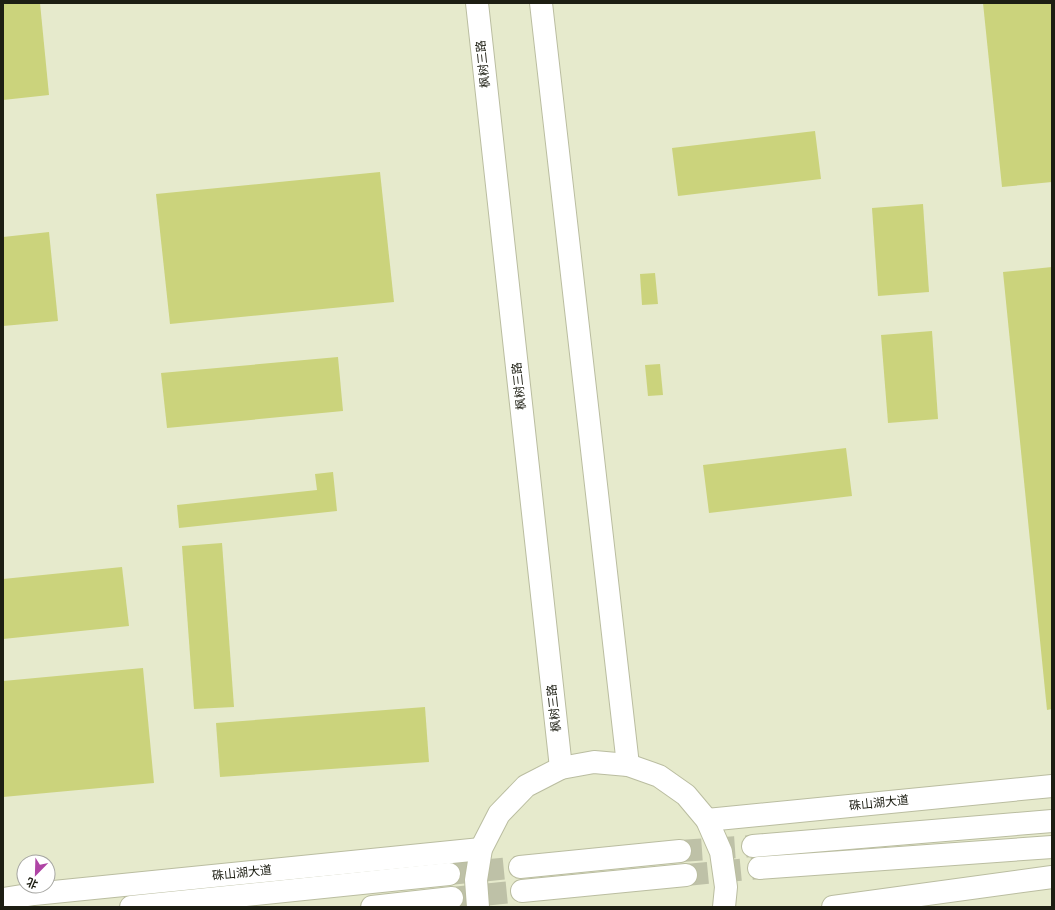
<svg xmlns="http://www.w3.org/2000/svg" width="1055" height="910" viewBox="0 0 1055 910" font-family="'Fira Sans Condensed','Noto Sans SC',sans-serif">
<rect width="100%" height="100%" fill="#e6eacc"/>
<g fill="#cbd37c">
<path d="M3 3H40L49 95 3 100Z"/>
<path d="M983 3H1052V182L1002 187Z"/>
<path d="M815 131 821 179 678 196 672 148Z"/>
<path d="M380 172 394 302 170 324 156 194Z"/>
<path d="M923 204 929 292 878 296 872 208Z"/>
<path d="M49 232 58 321 3 326V237Z"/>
<path d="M1052 267V709L1047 710 1003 272Z"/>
<path d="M655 273 658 304 642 305 640 274Z"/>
<path d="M932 331 938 419 888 423 881 335Z"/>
<path d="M338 357 343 411 167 428 161 373Z"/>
<path d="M660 364 663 395 648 396 645 365Z"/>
<path d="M846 448 852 496 709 513 703 465Z"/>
<path d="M333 472 337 511 179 528 177 505 317 490 315 474Z"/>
<path d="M222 543 234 707 194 709 182 546Z"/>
<path d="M122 567 129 626 3 639V579Z"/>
<path d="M143 668 154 783 3 797V681Z"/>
<path d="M425 707 429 762 220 777 216 723Z"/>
</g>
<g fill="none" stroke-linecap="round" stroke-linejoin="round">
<g stroke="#bec1a7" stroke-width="22" stroke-dasharray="22 11" stroke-linecap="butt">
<path d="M680 851 753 846"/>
<path d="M449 874 520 867"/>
<path d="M686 875 759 868"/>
<path d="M452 898 522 891"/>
</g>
<defs>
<g id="secondary">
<path d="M477 3 561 768"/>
<path d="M541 3 628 765"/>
<path d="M707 820 1052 786"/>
<path d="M753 846 1052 821"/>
<path d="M520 867 680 851"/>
<path d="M759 868 1052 847"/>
<path d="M522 891 686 875"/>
<path d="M3 899 34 894 481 849"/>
<path d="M131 907 449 874"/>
<path d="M372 907 452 898"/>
<path d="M478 907 476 880 481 849 499 814 526 786 561 768 594 762 628 765 659 776 686 795 707 820 721 852 726 887 724 907"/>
<path d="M833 907 1052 877"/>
</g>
</defs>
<use href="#secondary" stroke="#babda0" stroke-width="24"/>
<use href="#secondary" stroke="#fff" stroke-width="22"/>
</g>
<g text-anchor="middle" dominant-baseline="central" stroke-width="3" stroke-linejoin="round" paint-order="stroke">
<g font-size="12" fill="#1d1e13" stroke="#fff">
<text transform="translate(483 64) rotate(-96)">枫树三路</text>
<text transform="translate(519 386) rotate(-96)">枫树三路</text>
<text transform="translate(554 708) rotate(-96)">枫树三路</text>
<text transform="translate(879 803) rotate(-6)">硃山湖大道</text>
<text transform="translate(242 873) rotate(-6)">硃山湖大道</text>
</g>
</g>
<rect width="1055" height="910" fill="none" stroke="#1d1e13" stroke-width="8"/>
<g transform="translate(36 874) rotate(203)"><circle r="19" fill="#ffffff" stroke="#a5a5a1"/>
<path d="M0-3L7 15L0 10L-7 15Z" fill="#af44a5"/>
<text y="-6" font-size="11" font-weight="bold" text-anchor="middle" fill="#1d1e13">北</text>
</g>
</svg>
